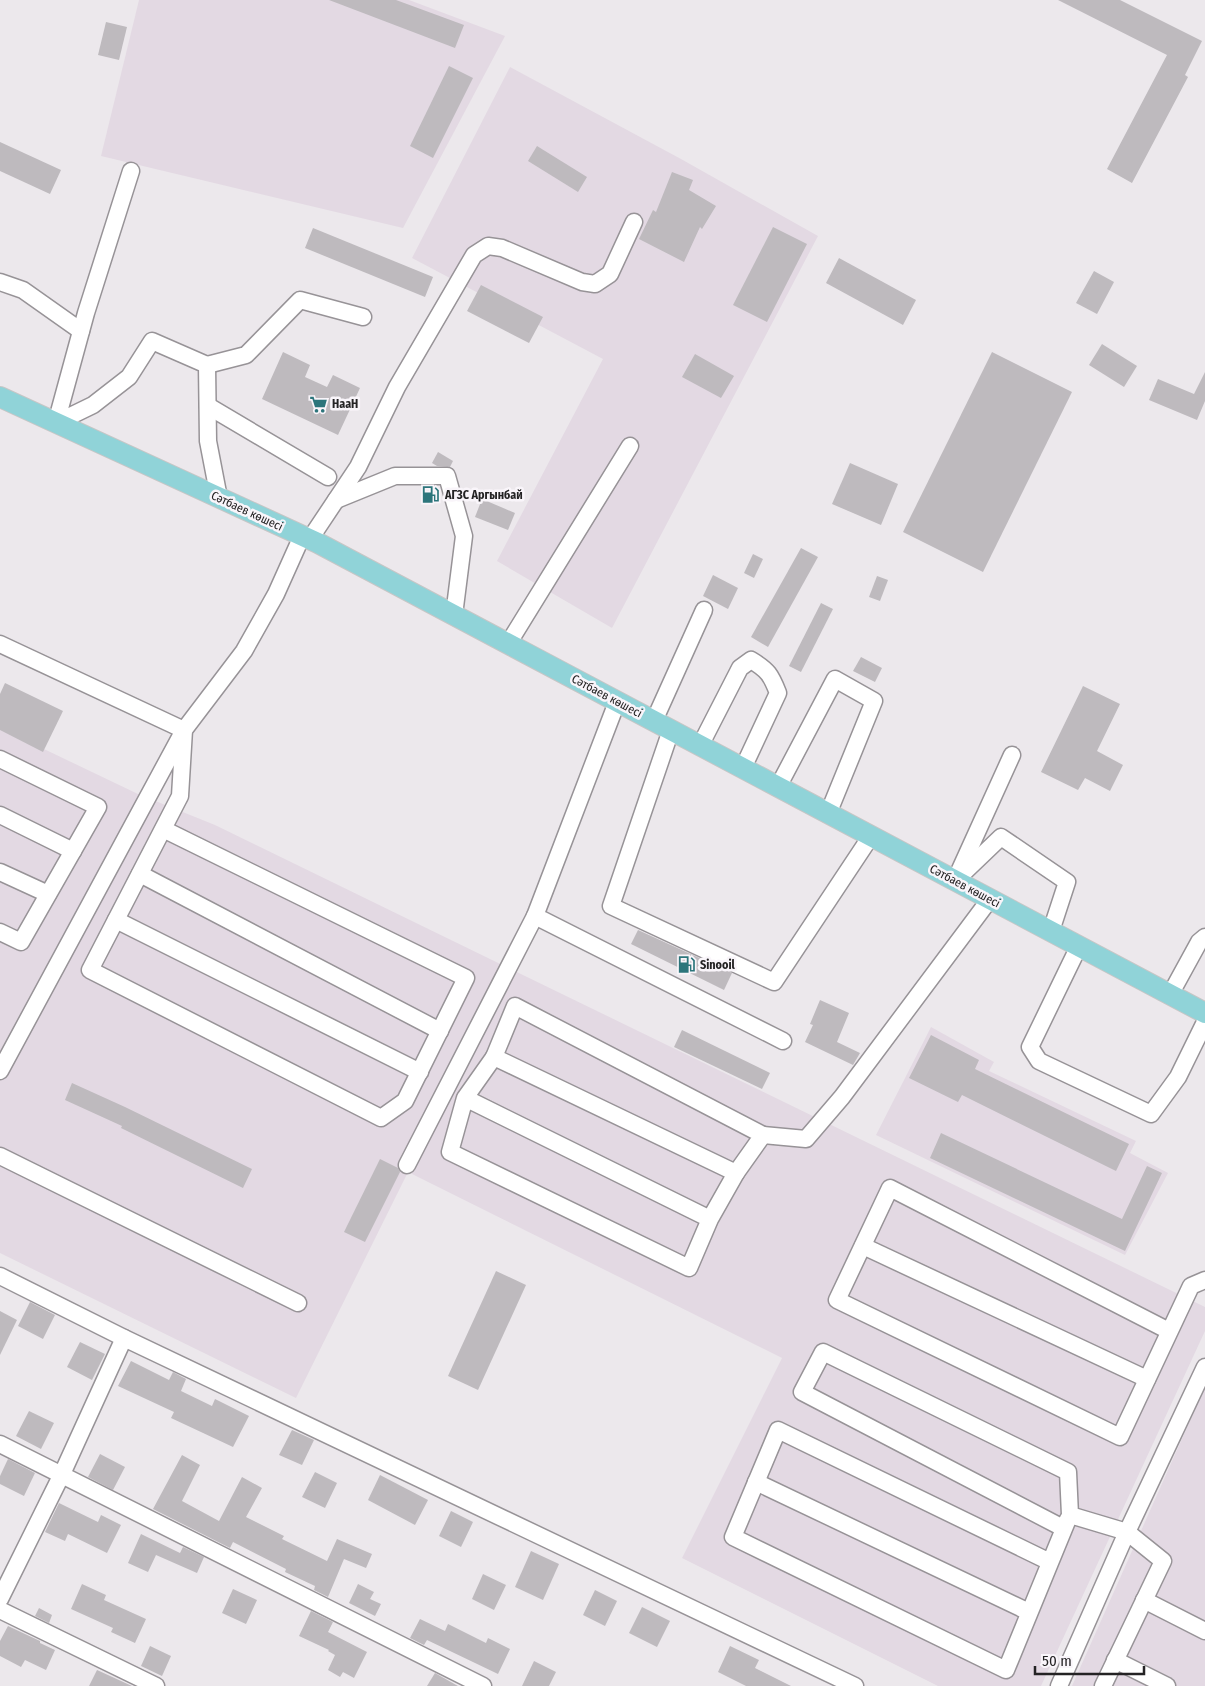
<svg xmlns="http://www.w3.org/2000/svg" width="1205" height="1686" viewBox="0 0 1205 1686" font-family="'Fira Sans Condensed',sans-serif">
<rect width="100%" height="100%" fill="#ece8ec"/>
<g fill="#e3d9e3">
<path d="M139 0H409L505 36 403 228 101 156Z"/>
<path d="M510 67 681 159 818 236 612 628 497 561 603 359 412 258Z"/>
<path d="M0 728 138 794 215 825 1205 1307V1331L1041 1686H938L682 1558 782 1358 408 1172 296 1398 0 1253Z"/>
<path d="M931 1027 994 1062 989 1071 1136 1141 1130 1153 1168 1173 1125 1255 876 1135Z"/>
<path d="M1205 1387V1686H1072Z"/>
</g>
<g fill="#bebabe">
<path d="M329 0H396L464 25 455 48Z"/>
<path d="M1058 0H1120L1202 41 1185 75 1188 77 1132 183 1107 169 1167 55Z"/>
<path d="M106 22 127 27 119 60 98 55Z"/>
<path d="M449 66 473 78 433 158 410 146Z"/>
<path d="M0 142 61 170 50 194 0 171Z"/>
<path d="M537 146 587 177 578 192 528 161Z"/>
<path d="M672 172 693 180 689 190 716 206 702 229 700 227 684 262 639 239 653 210 656 212Z"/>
<path d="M773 227 807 244 767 322 733 305Z"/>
<path d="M313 228 433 277 425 297 305 248Z"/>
<path d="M839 258 916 300 903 325 826 283Z"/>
<path d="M1094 271 1114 282 1097 314 1076 303Z"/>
<path d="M481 285 543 317 529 343 467 311Z"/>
<path d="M1102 344 1137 366 1124 387 1089 365Z"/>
<path d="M283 352 310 365 305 377 327 387 333 375 360 388 338 435 262 399Z"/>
<path d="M992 352 1072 392 983 572 903 532Z"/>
<path d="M695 354 734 376 721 398 682 377Z"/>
<path d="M1205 372V401L1197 420 1149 400 1158 379 1194 394Z"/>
<path d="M438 452 453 461 450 467 437 466 432 463Z"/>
<path d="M850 463 898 484 881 525 832 504Z"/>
<path d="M482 499 515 513 508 530 475 517Z"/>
<path d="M801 548 818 557 768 647 751 637Z"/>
<path d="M753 554 763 559 754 578 744 573Z"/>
<path d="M713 575 738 588 728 609 703 596Z"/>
<path d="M877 576 888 580 880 601 869 597Z"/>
<path d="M821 603 833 609 801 672 789 666Z"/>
<path d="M861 657 882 668 875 682 853 671Z"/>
<path d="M5 683 63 711 43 752 0 730V694Z"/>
<path d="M1083 686 1120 704 1097 751 1123 765 1110 791 1085 778 1078 790 1041 772Z"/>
<path d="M638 930 732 973 724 990 631 944Z"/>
<path d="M820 1000 849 1013 837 1042 860 1053 853 1065 805 1042 813 1025 810 1024Z"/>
<path d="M682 1030 770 1073 762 1089 674 1047Z"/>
<path d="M931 1035 979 1060 975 1069 1129 1144 1116 1171 962 1095 958 1102 909 1078Z"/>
<path d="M72 1083 125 1107 252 1169 243 1188 121 1128 122 1126 65 1100Z"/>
<path d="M941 1133 1122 1219 1147 1166 1162 1173 1125 1251 930 1158Z"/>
<path d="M380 1159 398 1168 400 1172 365 1242 344 1232Z"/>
<path d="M496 1271 526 1285 478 1390 448 1376Z"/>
<path d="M30 1302 55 1315 43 1339 18 1326Z"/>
<path d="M0 1311 17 1320 0 1355Z"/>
<path d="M80 1342 105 1354 92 1380 67 1367Z"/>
<path d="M131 1361 169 1380 173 1372 186 1379 181 1391 212 1406 215 1399 249 1416 233 1447 171 1418 174 1412 118 1386Z"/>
<path d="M29 1411 54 1423 41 1449 16 1436Z"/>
<path d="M292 1430 314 1440 302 1465 279 1455Z"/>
<path d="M100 1454 125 1467 113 1490 88 1477Z"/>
<path d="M182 1455 200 1465 182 1501 219 1521 242 1477 262 1488 246 1517 284 1536 282 1539 327 1561 337 1539 372 1554 366 1568 344 1559 328 1597 314 1590 315 1586 285 1572 286 1569 233 1542 230 1548 153 1509Z"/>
<path d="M8 1459 35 1473 24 1496 0 1484V1476Z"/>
<path d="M315 1472 337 1483 325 1508 302 1497Z"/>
<path d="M380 1475 428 1500 415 1525 368 1500Z"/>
<path d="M59 1503 98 1522 101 1515 121 1525 107 1553 68 1534 65 1541 45 1532Z"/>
<path d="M451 1511 473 1522 461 1547 439 1536Z"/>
<path d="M141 1534 180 1553 183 1547 204 1557 197 1573 156 1555 148 1572 128 1563Z"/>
<path d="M531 1551 559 1564 543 1600 515 1587Z"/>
<path d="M483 1574 506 1585 494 1610 472 1599Z"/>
<path d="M82 1584 106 1595 104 1600 146 1619 135 1643 111 1632 113 1628 71 1609Z"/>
<path d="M358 1584 374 1592 370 1599 381 1604 375 1616 349 1603Z"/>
<path d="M233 1589 257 1600 246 1624 222 1613Z"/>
<path d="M595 1590 617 1601 605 1626 583 1615Z"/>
<path d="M642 1607 670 1621 657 1647 629 1633Z"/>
<path d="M39 1608 52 1615 49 1623 35 1616Z"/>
<path d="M311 1611 333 1622 328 1632 367 1652 354 1678 343 1672 340 1677 328 1670 335 1655 328 1651 329 1650 299 1636Z"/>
<path d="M420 1619 445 1631 448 1624 486 1643 488 1638 510 1649 498 1674 427 1640 424 1645 410 1638Z"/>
<path d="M8 1626 40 1641V1643L55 1650 46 1670 25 1660 21 1667 0 1656V1641Z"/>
<path d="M150 1646 171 1656 162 1676 141 1666Z"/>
<path d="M730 1646 759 1660 755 1668 791 1686H746L718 1672Z"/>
<path d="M534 1661 556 1672 549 1686H522Z"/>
<path d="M97 1670 132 1686H89Z"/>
<path d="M435 1673 458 1686H427Z"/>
</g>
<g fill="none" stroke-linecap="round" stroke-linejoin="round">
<defs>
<g id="minor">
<path d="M131 171 86 313 56 423 93 405 129 377 152 341 207 365 208 441 219 498"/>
<path d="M0 282 23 290 81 331"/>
<path d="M207 365 246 355 300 300 363 317"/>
<path d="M208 406 328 477"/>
<path d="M336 500 395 476H447L464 536 454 615"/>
<path d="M310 539 358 467 397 387 474 255 488 246 502 248 582 282 595 284 610 274 634 222"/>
<path d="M0 644 184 730 0 1071"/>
<path d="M508 644 630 446"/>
<path d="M617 702 535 916 783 1041"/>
<path d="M654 721 704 610"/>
<path d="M671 730 611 906 774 982 871 836"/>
<path d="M700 746 740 668 751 660C768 670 771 675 778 693L743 768"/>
<path d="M0 759 98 807 21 942 0 932"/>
<path d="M778 787 835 679 874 701 828 814"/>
<path d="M0 815 73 851"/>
<path d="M163 829 466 978 405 1101 381 1118 90 970 180 796 184 730 244 651 276 594 302 536"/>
<path d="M0 872 48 894"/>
<path d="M140 874 440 1031"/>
<path d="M958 874 1012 755"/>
<path d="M955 881 1001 837 1067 882 1051 931"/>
<path d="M116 920 420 1072"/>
<path d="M1079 946 1030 1047 1039 1061 1151 1114 1178 1077 1205 1022"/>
<path d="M1170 995 1199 942 1205 937"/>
<path d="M494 1057 515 1006 763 1135 736 1173"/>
<path d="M465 1098 494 1057 736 1173 710 1219 689 1268 450 1152 465 1098 710 1219"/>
<path d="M763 1135 806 1139 842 1097 990 899"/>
<path d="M0 1156 298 1303"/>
<path d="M407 1165 535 916"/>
<path d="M863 1246 1147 1379"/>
<path d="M0 1276 124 1338 855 1686"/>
<path d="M1169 1331 890 1188 837 1300 1120 1437 1191 1286 1205 1280"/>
<path d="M0 1444 483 1686"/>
<path d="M756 1482 1029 1612"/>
<path d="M1063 1528 802 1392 823 1352 1068 1472 1070 1515 1127 1532 1163 1561 1103 1686"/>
<path d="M1050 1562 778 1430 733 1537 1006 1670 1068 1519"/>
<path d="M0 1599 62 1474 124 1338"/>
<path d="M1144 1600 1205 1631"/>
<path d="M0 1610 156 1686"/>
<path d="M1115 1660 1167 1686"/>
<path d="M1059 1686 1127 1532 1205 1367"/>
</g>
<path id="major" d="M0 397 318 543 1205 1013"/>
</defs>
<use href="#minor" stroke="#979397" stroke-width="19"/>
<use href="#major" stroke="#c6c6c6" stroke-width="22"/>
<use href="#minor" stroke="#fff" stroke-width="16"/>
<use href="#major" stroke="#90d3d8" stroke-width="20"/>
</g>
<defs>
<symbol id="supermarket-bare" viewBox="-9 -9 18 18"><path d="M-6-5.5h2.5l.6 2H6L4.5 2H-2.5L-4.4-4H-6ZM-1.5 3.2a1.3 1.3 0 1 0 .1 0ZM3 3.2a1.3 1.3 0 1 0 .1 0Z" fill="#2c757b" stroke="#f9f5fa" stroke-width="2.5" paint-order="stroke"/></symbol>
<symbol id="fuel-bare" viewBox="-9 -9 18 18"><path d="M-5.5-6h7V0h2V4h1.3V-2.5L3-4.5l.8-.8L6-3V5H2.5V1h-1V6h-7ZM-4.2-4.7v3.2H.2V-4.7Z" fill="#2c757b" stroke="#f9f5fa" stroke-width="2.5" paint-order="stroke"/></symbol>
</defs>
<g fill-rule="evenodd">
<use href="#supermarket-bare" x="306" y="392" width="25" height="25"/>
<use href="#fuel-bare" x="418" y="482" width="25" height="25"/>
<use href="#fuel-bare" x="674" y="952" width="25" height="25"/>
</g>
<g text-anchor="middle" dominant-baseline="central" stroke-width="5" stroke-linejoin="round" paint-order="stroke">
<g font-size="12" font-weight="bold" fill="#242324" stroke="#f9f5fa" text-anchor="start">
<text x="332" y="404">НааН</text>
<text x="445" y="495">АГЗС Аргынбай</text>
<text x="700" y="965">Sinooil</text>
</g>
<g font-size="12" fill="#242324" stroke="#f9f5fa">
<text transform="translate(247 511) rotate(25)">Сәтбаев көшесі</text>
<text transform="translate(607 696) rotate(28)">Сәтбаев көшесі</text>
<text transform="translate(965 886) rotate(28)">Сәтбаев көшесі</text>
</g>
</g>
<path d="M1035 1666v8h109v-8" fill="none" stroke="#242324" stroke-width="2.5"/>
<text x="1042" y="1666" font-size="15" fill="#242324" stroke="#f9f5fa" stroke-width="4" paint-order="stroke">50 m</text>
</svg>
